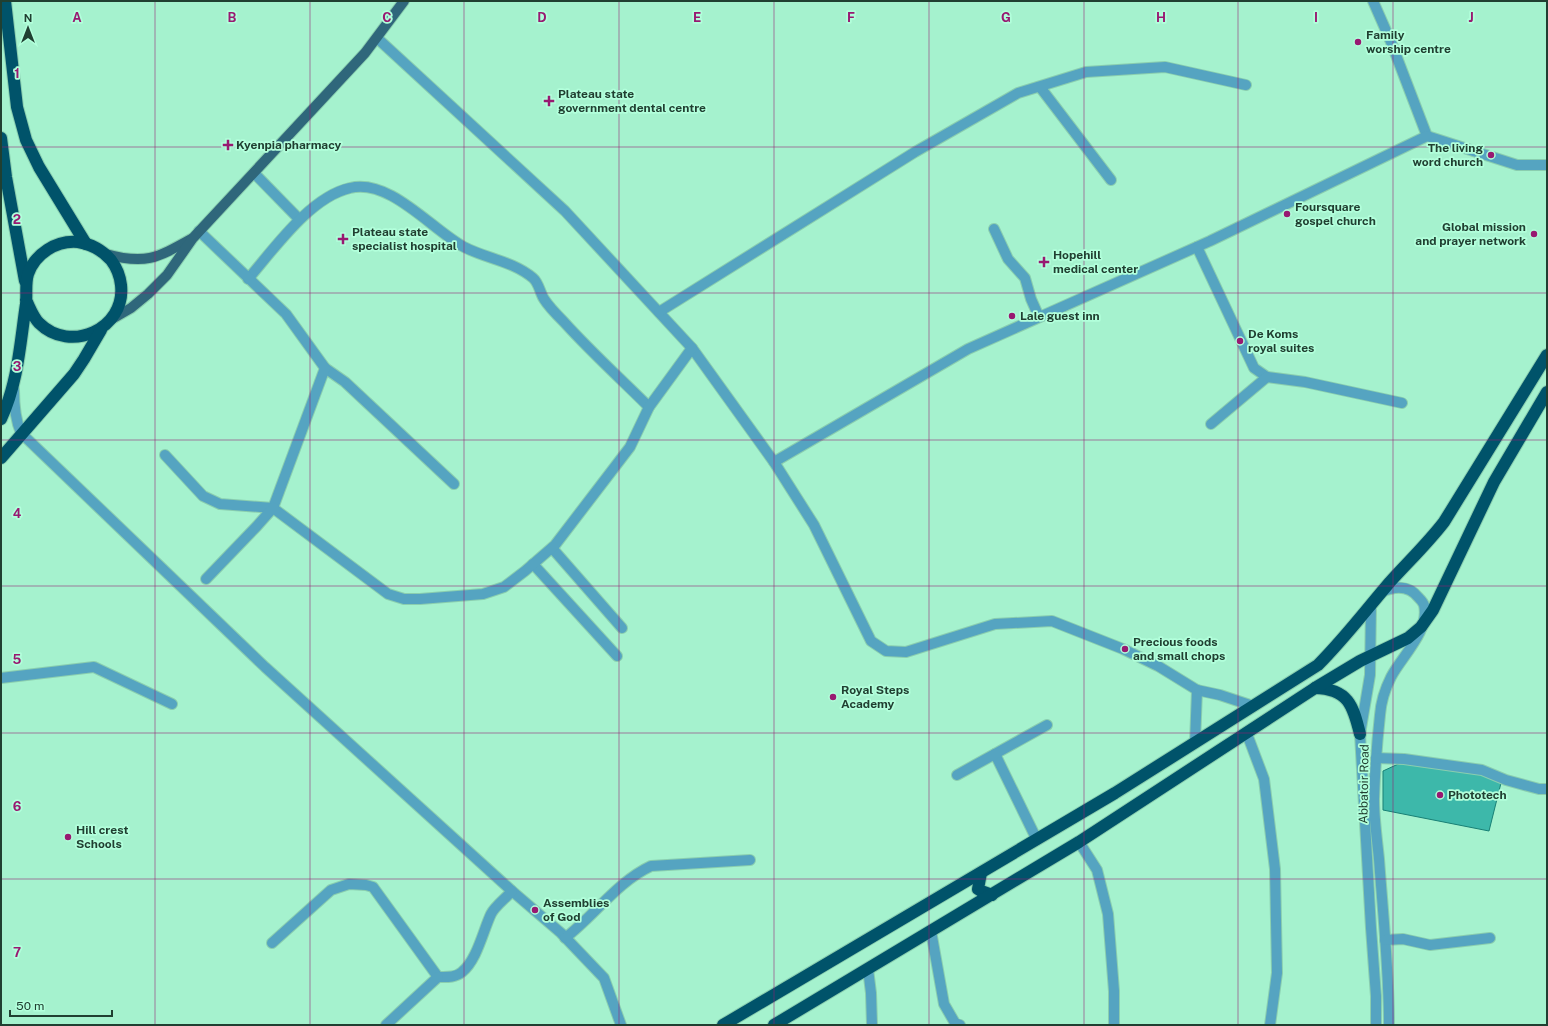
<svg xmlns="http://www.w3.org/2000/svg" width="1548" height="1026" viewBox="0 0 1548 1026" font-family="'Public Sans',sans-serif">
<rect width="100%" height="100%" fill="#a5f2ce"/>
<path fill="#3db8aa" stroke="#188075" d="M1407 760 1502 779 1489 831 1383 810V771Z"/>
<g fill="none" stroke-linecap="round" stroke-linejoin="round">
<defs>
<g id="minor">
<path d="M1373 1 1391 42 1427 136 1517 165H1547"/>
<path d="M377 38 565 211 692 348 774 462 814 525 871 641 886 651 906 652 995 624 1052 621 1123 649 1158 666 1197 690 1220 695 1253 706"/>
<path d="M1040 87 1111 180"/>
<path d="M254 173 299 219"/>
<path d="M994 229 1008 259 1025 278 1031 299 1039 317"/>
<path d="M1197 247 1254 368 1267 377 1305 382 1402 403"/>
<path d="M248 279C274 249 310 197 350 188 390 178 432 230 464 247 487 259 513 261 533 278 539 283 540 293 544 299 549 307 557 315 564 322 591 352 621 379 649 407"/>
<path d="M659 312 915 152 1018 93 1086 72 1165 67 1246 85"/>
<path d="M325 368 345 382 454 484"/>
<path d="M14 390C14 406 15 419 21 433L265 667 512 891 561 933 604 978 621 1025"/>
<path d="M1211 424 1267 377"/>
<path d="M165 455 203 496 220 504 273 508 325 368 286 314 199 231"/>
<path d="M774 462 968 349 1210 241 1427 136"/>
<path d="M552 548 622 628"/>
<path d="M533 564 617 656"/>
<path d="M206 579 257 526 273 508 388 594 404 599H420L483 594 504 587 525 571 555 545 630 447 649 407 692 348"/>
<path d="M1382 592C1395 586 1409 585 1419 598 1421 600 1423 602 1424 605 1430 631 1402 656 1391 677 1385 689 1381 701 1380 715 1377 742 1375 771 1374 799 1374 819 1377 839 1379 859 1383 914 1389 970 1389 1025"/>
<path d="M1371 604 1370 675 1360 734 1371 928 1376 996V1025"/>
<path d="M1 678 94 667 172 704"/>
<path d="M1247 734 1264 779 1275 869 1277 973 1270 1025"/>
<path d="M1195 743 1197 690"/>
<path d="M995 754 1037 840"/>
<path d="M1376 758 1404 759 1482 770 1506 780 1539 789H1547"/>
<path d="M957 775 1047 725"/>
<path d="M1079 842 1097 870 1108 914 1114 991V1025"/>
<path d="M931 931 944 1004 955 1023 960 1025"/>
<path d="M565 938C595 915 617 882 651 866L750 860"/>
<path d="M1385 940 1403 939 1430 945 1490 938"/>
<path d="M272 943 331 890 349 884 366 885 373 887 438 977C446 977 455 978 462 972 477 960 483 931 491 914 495 906 506 898 512 891"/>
<path d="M868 969 871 993 872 1025"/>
<path d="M386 1025 438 977"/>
</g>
<g id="major">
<path d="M106 254C145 265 157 258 191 239"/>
<path d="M112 319 131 308 148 294 167 275 193 238 365 53 404 1"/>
</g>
<g id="highway">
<path d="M5 1 17 107 26 140 39 167 86 244"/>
<path d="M1 138 6 177 25 281"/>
<path d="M1 419C18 383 20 344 26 304 27 294 25 284 28 274 35 254 56 240 78 242 91 244 102 250 111 260 117 268 120 276 121 285 126 329 70 354 39 323 33 317 30 308 26 300"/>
<path d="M1 458 74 374 84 359 101 330"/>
<path d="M1315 688C1348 689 1353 705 1360 734"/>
<path d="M981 873 978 889 981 891 992 895"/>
<path d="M723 1025 1115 793 1318 665C1344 639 1366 610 1390 582 1408 562 1427 544 1444 522L1547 355"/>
<path d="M774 1025 1079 842 1315 688 1360 661 1408 638 1421 627 1433 610 1494 482 1547 392"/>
</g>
</defs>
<use href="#minor" stroke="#8aceaf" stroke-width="12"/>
<use href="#major" stroke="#8aceaf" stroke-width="12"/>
<use href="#highway" stroke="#8aceaf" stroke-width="14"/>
<use href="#minor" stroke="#55a4c1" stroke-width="10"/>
<use href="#major" stroke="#2f677b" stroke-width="10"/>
<use href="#highway" stroke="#00536a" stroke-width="12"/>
</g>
<path fill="none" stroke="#981971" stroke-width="1" stroke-opacity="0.55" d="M155 1V1025M310 1V1025M464 1V1025M619 1V1025M774 1V1025M929 1V1025M1084 1V1025M1238 1V1025M1393 1V1025M1 147H1547M1 293H1547M1 440H1547M1 586H1547M1 733H1547M1 879H1547"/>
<g fill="#981971" stroke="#b2ffdb" stroke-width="1.5">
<circle cx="1358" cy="42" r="4"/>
<path d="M547 95h4v4h4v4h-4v4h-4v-4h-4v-4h4z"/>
<path d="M226 139h4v4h4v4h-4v4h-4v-4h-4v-4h4z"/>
<circle cx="1491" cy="155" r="4"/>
<circle cx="1287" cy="214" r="4"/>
<circle cx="1534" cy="234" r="4"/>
<path d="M341 233h4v4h4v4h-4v4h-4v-4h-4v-4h4z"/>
<path d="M1042 256h4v4h4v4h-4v4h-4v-4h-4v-4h4z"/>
<circle cx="1012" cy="316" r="4"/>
<circle cx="1240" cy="341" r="4"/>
<circle cx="1125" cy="649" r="4"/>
<circle cx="833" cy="697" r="4"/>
<circle cx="1440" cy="795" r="4"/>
<circle cx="68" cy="837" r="4"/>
<circle cx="535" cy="910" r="4"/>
</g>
<g text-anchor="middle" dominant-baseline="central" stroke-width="3.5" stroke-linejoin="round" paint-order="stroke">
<g font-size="12" font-weight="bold" fill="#203f31" stroke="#b2ffdb" text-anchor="start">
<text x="1366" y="35">Family<tspan x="1366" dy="14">worship centre</tspan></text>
<text x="558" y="94">Plateau state<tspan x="558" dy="14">government dental centre</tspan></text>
<text x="236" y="145">Kyenpia pharmacy</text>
<text x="1483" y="148" text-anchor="end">The living<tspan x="1483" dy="14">word church</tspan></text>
<text x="1295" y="207">Foursquare<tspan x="1295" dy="14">gospel church</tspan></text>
<text x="1526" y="227" text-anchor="end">Global mission<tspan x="1526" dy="14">and prayer network</tspan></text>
<text x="352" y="232">Plateau state<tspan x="352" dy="14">specialist hospital</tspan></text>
<text x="1053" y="255">Hopehill<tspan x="1053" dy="14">medical center</tspan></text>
<text x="1020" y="316">Lale guest inn</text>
<text x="1248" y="334">De Koms<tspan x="1248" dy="14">royal suites</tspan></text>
<text x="1133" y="642">Precious foods<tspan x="1133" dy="14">and small chops</tspan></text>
<text x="841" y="690">Royal Steps<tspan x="841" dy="14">Academy</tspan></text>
<text x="1448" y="795">Phototech</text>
<text x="76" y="830">Hill crest<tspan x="76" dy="14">Schools</tspan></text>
<text x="543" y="903">Assemblies<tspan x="543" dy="14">of God</tspan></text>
</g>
<g font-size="12" fill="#203f31" stroke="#b2ffdb">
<text transform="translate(1364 784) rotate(-89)">Abbatoir Road</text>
</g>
</g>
<g font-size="13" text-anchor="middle" font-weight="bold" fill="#981971" stroke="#b2ffdb" stroke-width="3.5" stroke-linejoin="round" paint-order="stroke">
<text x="77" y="22">A</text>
<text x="232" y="22">B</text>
<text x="387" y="22">C</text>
<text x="542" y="22">D</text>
<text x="697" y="22">E</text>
<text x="851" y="22">F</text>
<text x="1006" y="22">G</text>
<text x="1161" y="22">H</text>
<text x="1316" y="22">I</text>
<text x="1471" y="22">J</text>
<text x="17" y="78">1</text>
<text x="17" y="224">2</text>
<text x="17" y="371">3</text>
<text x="17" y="518">4</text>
<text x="17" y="664">5</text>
<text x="17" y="811">6</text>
<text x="17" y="957">7</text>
</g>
<rect width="1548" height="1026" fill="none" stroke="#203f31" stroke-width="4"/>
<g transform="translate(28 28)" stroke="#b2ffdb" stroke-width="3" paint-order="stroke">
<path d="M0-3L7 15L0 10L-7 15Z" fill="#203f31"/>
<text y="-6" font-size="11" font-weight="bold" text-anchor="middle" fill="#203f31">N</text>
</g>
<path d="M10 1010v6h102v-6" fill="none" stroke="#203f31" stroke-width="2"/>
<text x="16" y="1010" font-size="12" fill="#203f31" stroke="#b2ffdb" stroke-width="3" paint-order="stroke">50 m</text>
</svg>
